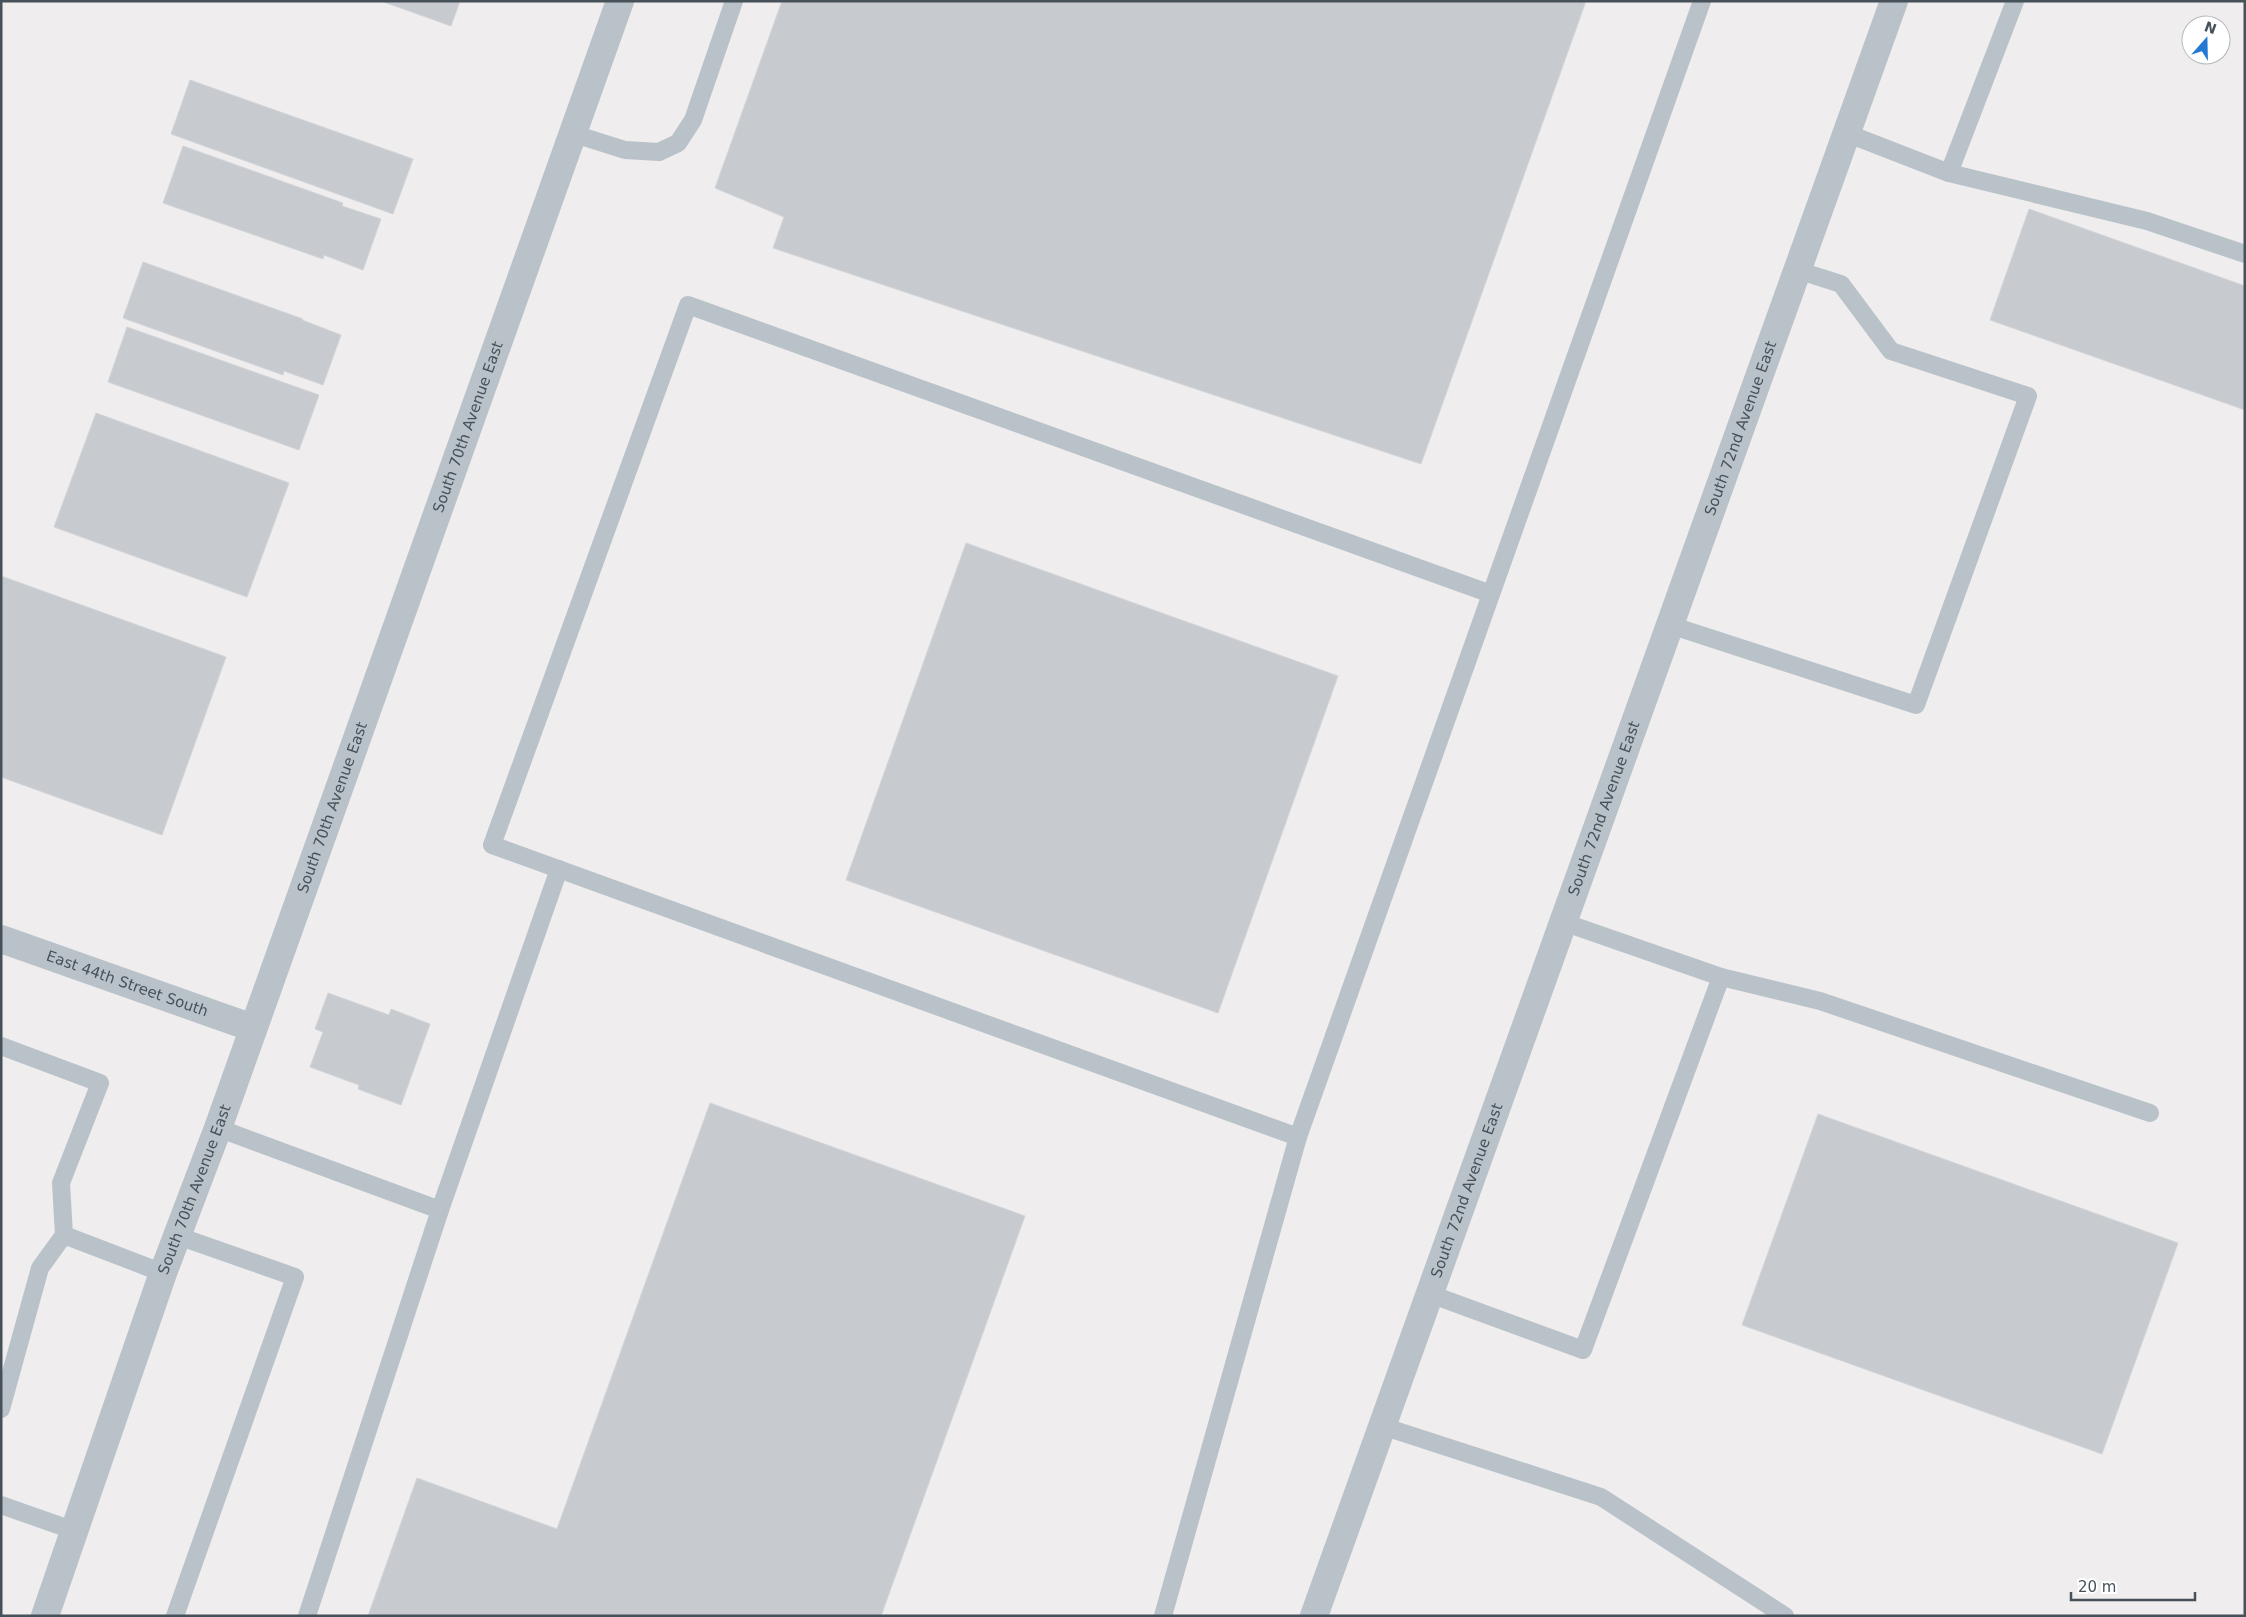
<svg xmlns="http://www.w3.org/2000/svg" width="2246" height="1617" viewBox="0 0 2246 1617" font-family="'DejaVu Sans',sans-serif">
<rect width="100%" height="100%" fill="#efeded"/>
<g fill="#c7cacf" stroke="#d1d4d8">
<path d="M381 1H460L451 26Z"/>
<path d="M782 1H1586L1421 464 773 248 784 217 715 188Z"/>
<path d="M190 80 413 159 393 214 171 134Z"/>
<path d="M183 146 343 203 342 206 381 219 363 270 324 255 323 259 163 203Z"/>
<path d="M2029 209 2245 286V410L1990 320Z"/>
<path d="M143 262 303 319 302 320 341 335 323 385 284 371 283 375 123 318Z"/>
<path d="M127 327 319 395 299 450 108 382Z"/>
<path d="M96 413 289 483 247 597 54 527Z"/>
<path d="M966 543 1338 676 1218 1013 846 880Z"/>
<path d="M1 576 226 657 162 835 1 777Z"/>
<path d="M328 993 389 1015 391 1009 430 1024 401 1105 358 1089 359 1085 310 1067 323 1032 315 1029Z"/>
<path d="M710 1103 1025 1216 881 1616H368L417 1478 557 1529Z"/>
<path d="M1818 1114 2178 1243 2102 1454 1742 1325Z"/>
</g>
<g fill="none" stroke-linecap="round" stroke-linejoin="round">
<g stroke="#b9c2c9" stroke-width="18">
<path d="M571 133 625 150 659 152 678 143 693 120 734 1"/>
<path d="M1846 133 1949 173 2015 1"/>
<path d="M1949 173 2147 221 2245 254"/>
<path d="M1491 594 688 305 492 845 1298 1137 1702 1"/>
<path d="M1670 625 1916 705 2028 396 1891 351 1841 284 1797 270"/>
<path d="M1721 977 1820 1001 2150 1113"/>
<path d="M1 1046 100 1083 61 1183 64 1235 163 1273"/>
<path d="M218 1128 440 1210 307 1616"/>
<path d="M440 1210 559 869"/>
<path d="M1430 1294 1583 1350 1721 977 1563 922"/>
<path d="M1 1409 40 1268 64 1235"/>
<path d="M1382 1426 1601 1497 1785 1616"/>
<path d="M1 1505 75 1531"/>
<path d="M175 1616 295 1277 178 1236"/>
<path d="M1163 1616 1298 1137"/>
</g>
<g stroke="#b9c2c9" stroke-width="28">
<path id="s1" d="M1 939 253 1028"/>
<path id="s2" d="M45 1616 163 1273 218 1128 620 1"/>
<path id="s3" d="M1314 1616 1894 1"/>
</g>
</g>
<g text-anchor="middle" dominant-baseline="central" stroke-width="4" stroke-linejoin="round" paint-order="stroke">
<g font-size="15" fill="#465159" stroke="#fff">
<text stroke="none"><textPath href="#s2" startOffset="1262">South 70th Avenue East</textPath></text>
<text stroke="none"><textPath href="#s3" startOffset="1262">South 72nd Avenue East</textPath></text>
<text stroke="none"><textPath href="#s2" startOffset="858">South 70th Avenue East</textPath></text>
<text stroke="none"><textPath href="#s3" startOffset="858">South 72nd Avenue East</textPath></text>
<text stroke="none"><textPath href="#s1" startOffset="134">East 44th Street South</textPath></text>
<text stroke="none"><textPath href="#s2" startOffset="452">South 70th Avenue East</textPath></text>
<text stroke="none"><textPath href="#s3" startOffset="452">South 72nd Avenue East</textPath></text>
</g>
</g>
<rect width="2246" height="1617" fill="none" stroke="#465159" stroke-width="5"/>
<g transform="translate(2206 40) rotate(20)"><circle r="24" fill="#ffffff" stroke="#b5b9bd"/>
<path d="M0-4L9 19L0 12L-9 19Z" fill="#2479d2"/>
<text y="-8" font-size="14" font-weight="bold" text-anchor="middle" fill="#465159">N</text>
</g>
<path d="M2071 1592v8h124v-8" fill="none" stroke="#465159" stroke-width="2.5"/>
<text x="2078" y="1592" font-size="15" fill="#465159" stroke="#ffffff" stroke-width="4" paint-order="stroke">20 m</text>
</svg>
